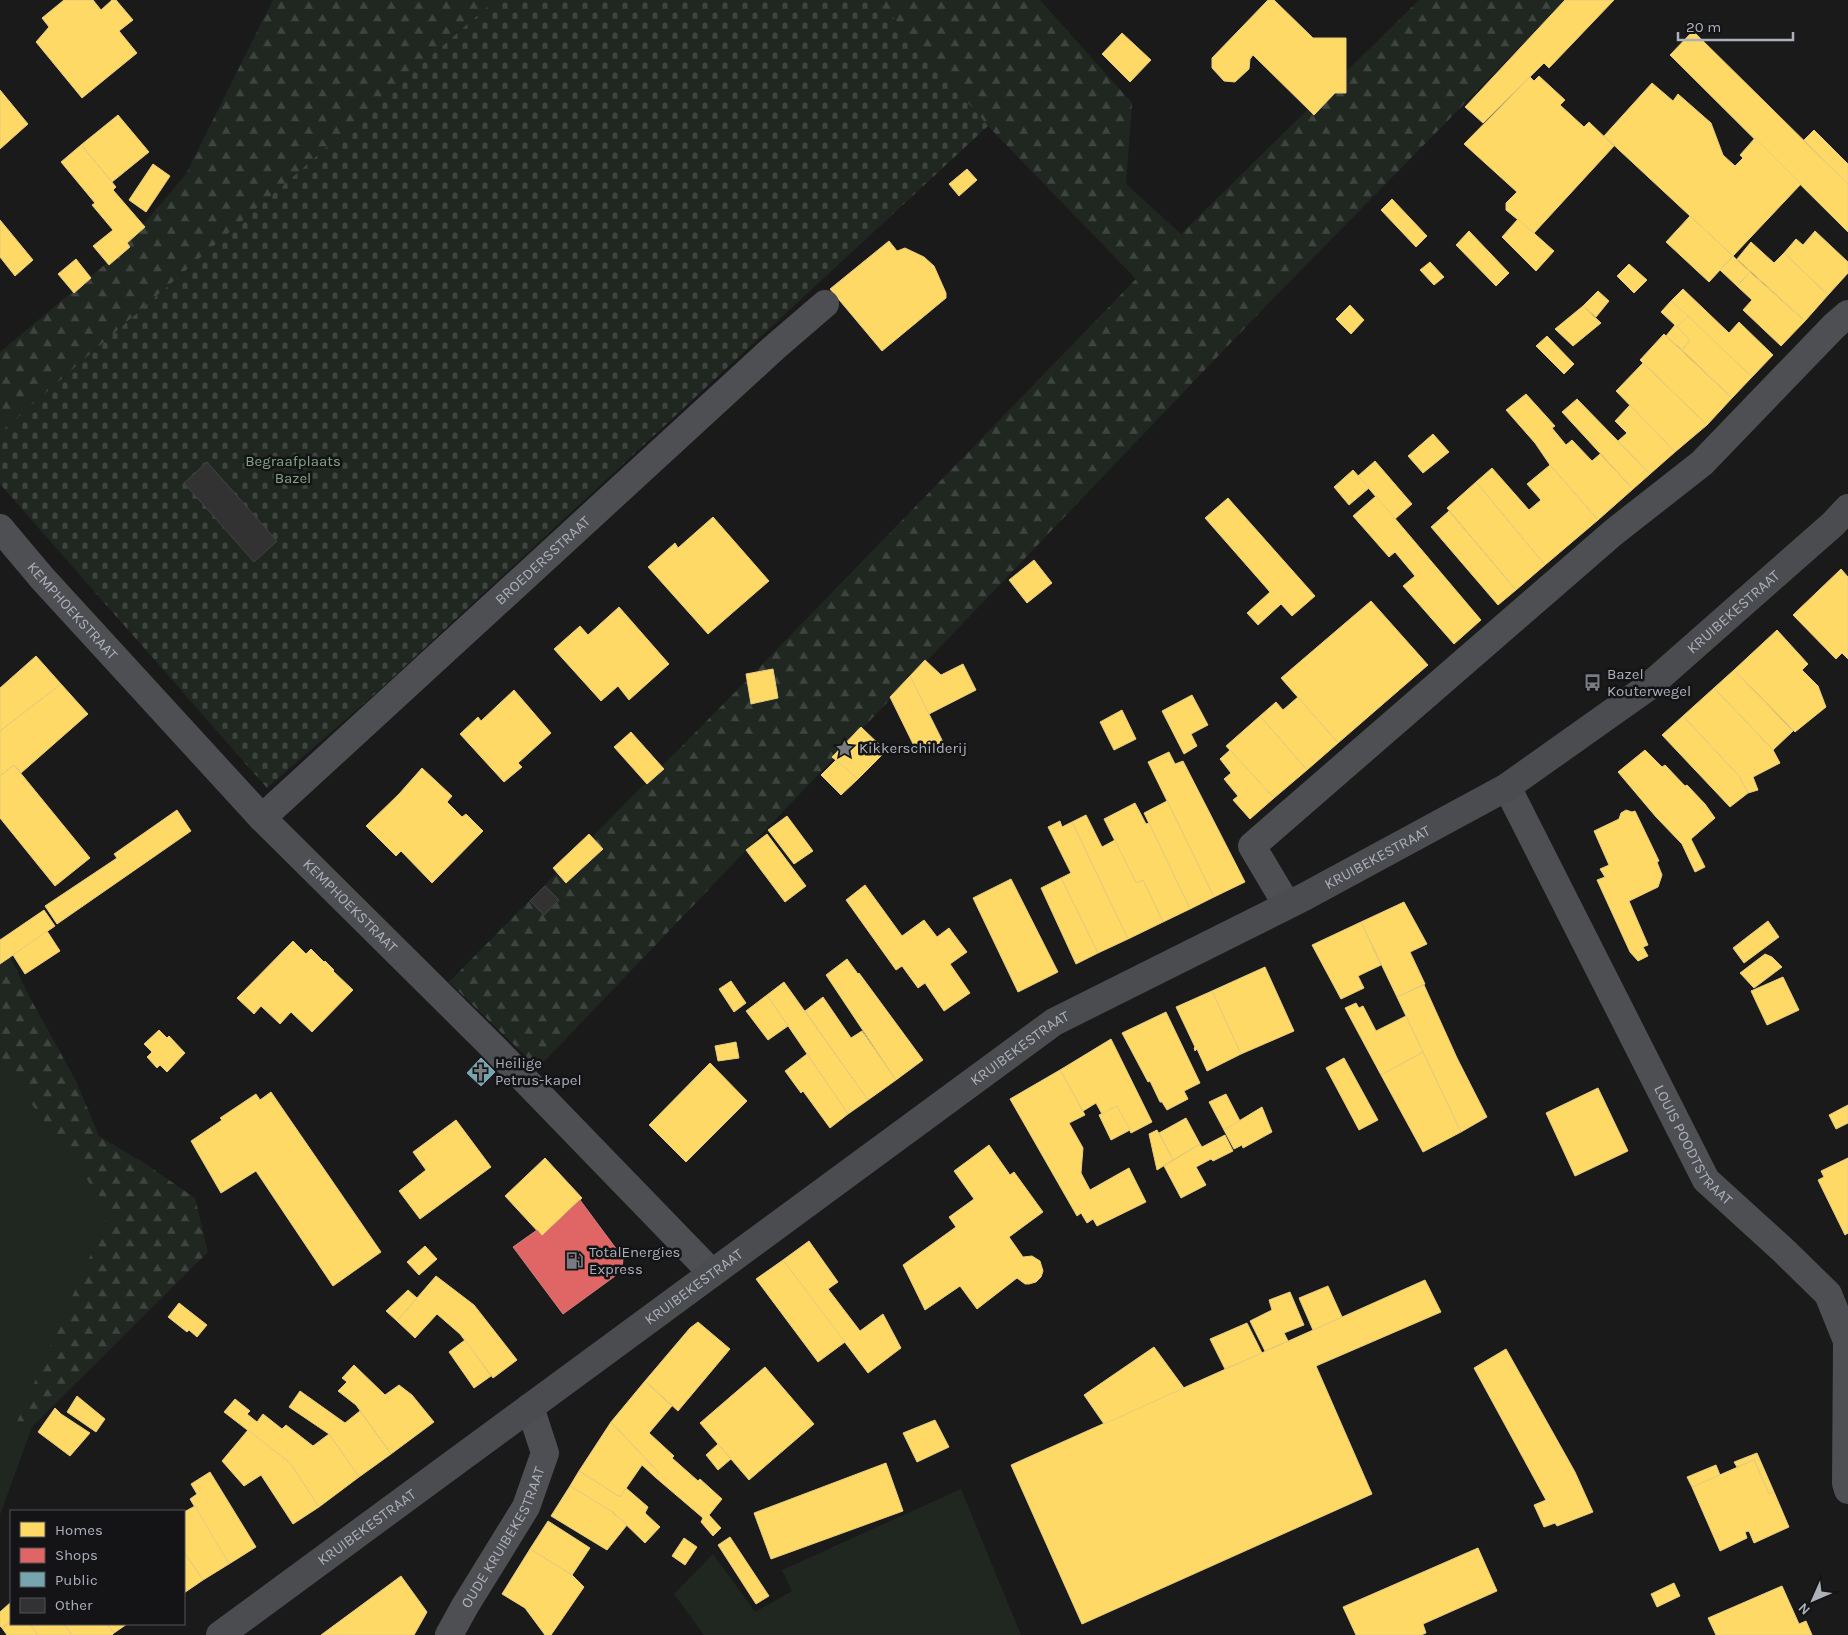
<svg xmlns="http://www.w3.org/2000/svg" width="1848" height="1635" viewBox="0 0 1848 1635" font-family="Karla,sans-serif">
<defs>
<pattern id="forest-firs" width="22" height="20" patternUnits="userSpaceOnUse" patternTransform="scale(1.25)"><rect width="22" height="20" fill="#202721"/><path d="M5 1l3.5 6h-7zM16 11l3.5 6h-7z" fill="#3e443f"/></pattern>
<pattern id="cemetery-stones" width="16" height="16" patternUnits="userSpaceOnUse" patternTransform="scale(1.25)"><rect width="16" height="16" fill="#202721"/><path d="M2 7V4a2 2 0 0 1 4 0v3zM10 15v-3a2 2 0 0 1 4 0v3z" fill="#3e443f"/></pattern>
</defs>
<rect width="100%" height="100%" fill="#1a1a1a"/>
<g fill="#202721">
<path d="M0 1061 110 1211 18 1422 32 1427 0 1515Z"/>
<path d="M961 1489 1021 1635H704L674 1594 713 1554 755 1612 792 1591 782 1570Z"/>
</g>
<g fill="url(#forest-firs)">
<path d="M273 0H495L0 433V352L119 253 186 174Z"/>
<path d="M878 0H1040L1132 103 1126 184 1181 234 1419 0H1566L1263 309 538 1068 449 982 753 674 1136 279 988 126Z"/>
<path d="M0 936 29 996 76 1081 99 1136 144 1163 195 1198 208 1252 32 1427 17 1422 110 1211 0 1061Z"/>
</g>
<path fill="url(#cemetery-stones)" d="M495 0H878L988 126 376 693 267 788 0 484V433Z"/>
<g fill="#ffd966" stroke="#e6cd7f">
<path d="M64 0H93L101 10 112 0H116L133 20 119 31 137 53 82 98 36 42 49 27 42 18Z"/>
<path d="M1268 0H1274L1313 38H1346V93H1335L1314 115 1253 55 1250 59 1249 69 1235 82 1224 81 1212 68V58Z"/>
<path d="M1565 0H1614L1549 68 1544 63 1483 123 1465 107Z"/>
<path d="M1693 31 1848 184V232L1670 55Z"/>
<path d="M1122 33 1151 60 1130 82 1102 54Z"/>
<path d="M1539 76 1565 100 1560 105 1584 127 1589 122 1614 146 1534 233 1506 210V203L1517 192 1464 144 1530 77 1534 81Z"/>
<path d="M1652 83 1673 101 1678 94 1711 123 1723 155 1735 166 1743 158 1740 155 1755 138 1801 184 1733 256 1604 136Z"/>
<path d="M0 90 28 124 0 149Z"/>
<path d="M118 115 149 152 112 182 81 145Z"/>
<path d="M1814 130 1848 164V184L1804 140Z"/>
<path d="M81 145 116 187 113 190 145 227 127 243 130 247 109 265 93 246 113 230 92 205 95 203 61 162Z"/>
<path d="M153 164 170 176 146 212 129 200Z"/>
<path d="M967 169 977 180 959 196 949 184Z"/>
<path d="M1392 199 1427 236 1416 247 1381 210Z"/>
<path d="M1690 216 1733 256 1709 282 1666 242Z"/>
<path d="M1518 219 1554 251 1536 271 1502 237Z"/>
<path d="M0 220 33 260 15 276 0 257Z"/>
<path d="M1469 231 1509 273 1496 286 1456 245Z"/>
<path d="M1815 231 1848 262V273L1828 295 1784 253 1796 239 1803 245Z"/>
<path d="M889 241 897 251 905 248 924 257 934 266 946 293V298L882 351 830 289Z"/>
<path d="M1751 242 1774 263 1784 253 1828 295 1805 321 1737 259Z"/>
<path d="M1733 256 1750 272 1737 286 1720 270Z"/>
<path d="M76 259 91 278 74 293 58 274Z"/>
<path d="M1430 262 1444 277 1434 285 1420 270Z"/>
<path d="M1629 264 1647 280 1634 293 1617 276Z"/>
<path d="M1750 272 1805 321 1781 346 1743 310 1752 300 1737 286Z"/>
<path d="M1683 289 1729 333 1739 322 1773 355 1752 377 1671 301Z"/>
<path d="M1598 291 1609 301 1596 317 1583 306Z"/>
<path d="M1671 301 1688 316 1677 327 1661 312Z"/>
<path d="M1350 305 1364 320 1351 334 1336 319Z"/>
<path d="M1583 306 1601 323 1573 346 1555 329Z"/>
<path d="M1688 316 1752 377 1732 398 1682 350 1690 340 1677 327Z"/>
<path d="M1675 325 1690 340 1682 350 1666 336Z"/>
<path d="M1664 334 1732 398 1707 425 1640 360Z"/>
<path d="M1547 336 1574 364 1564 374 1536 346Z"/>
<path d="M1643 363 1707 425 1675 452 1616 391Z"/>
<path d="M1526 394 1555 426 1552 428 1566 445 1572 440 1592 461 1600 454 1633 489 1598 520 1550 465 1535 443 1506 410Z"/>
<path d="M1577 399 1650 474 1633 489 1562 412Z"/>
<path d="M1630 405 1675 452 1650 474 1618 441 1627 433 1615 421Z"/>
<path d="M1433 434 1449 452 1423 473 1408 456Z"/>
<path d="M1375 461 1412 504 1395 519 1358 476Z"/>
<path d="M1550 465 1598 520 1545 565 1476 482 1492 468 1529 510 1541 500 1527 484Z"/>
<path d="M1353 470 1369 488 1349 505 1334 487Z"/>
<path d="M1476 482 1545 565 1516 590 1447 508Z"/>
<path d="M1376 496 1481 620 1454 644 1403 586 1415 576 1395 552 1389 557 1353 516Z"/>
<path d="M1228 498 1315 596 1292 616 1281 604 1258 625 1247 613 1270 592 1205 518Z"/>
<path d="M1449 511 1516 590 1498 605 1431 527Z"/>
<path d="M713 517 769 581 708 634 648 567 675 543 678 548Z"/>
<path d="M1034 560 1052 583 1027 603 1009 580Z"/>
<path d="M1841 569 1848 577V659L1842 653 1836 659 1793 615Z"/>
<path d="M1371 601 1428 665 1338 743 1281 678Z"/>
<path d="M619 607 669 664 629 700 618 686 601 701 554 649 580 626 588 635Z"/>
<path d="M1777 630 1808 664 1802 670 1818 686 1826 707 1795 732 1734 670Z"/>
<path d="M36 656 61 684 0 731V688Z"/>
<path d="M925 660 941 675 963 664 976 690 929 714 910 676Z"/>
<path d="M773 669 778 698 751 704 746 674Z"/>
<path d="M1734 670 1793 731 1773 750 1714 688Z"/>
<path d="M910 676 943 742 918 754 890 697Z"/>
<path d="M61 684 88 714 21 773 14 765 0 776V731Z"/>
<path d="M1714 688 1773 750 1780 763 1753 777 1758 790 1748 793 1739 776 1683 716Z"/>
<path d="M514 690 551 733 518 763 522 767 504 782 460 734 478 717 481 721Z"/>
<path d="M1192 695 1208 725 1191 734 1197 746 1184 754 1162 711Z"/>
<path d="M1298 697 1338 743 1307 770 1260 716 1276 702 1283 710Z"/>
<path d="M1122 710 1136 739 1114 750 1100 722Z"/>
<path d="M1260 716 1307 770 1274 798 1226 746Z"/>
<path d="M1683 716 1739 776 1748 793 1730 807 1662 735Z"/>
<path d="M861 727 886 751 858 779 832 757Z"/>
<path d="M631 732 664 769 647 784 614 747Z"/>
<path d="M1230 750 1274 798 1250 819 1233 800 1238 796 1224 779 1231 773 1220 759Z"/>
<path d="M1645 750 1662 767 1665 765 1685 786 1687 785 1705 804 1715 818 1691 839 1705 867 1695 872 1682 844 1656 817 1618 772Z"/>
<path d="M1169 752 1175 764 1183 761 1245 882 1214 897 1148 762Z"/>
<path d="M836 760 858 779 841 795 821 775Z"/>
<path d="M14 765 90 858 55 886 0 818V776Z"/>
<path d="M422 768 452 796 447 802 462 817 466 814 483 831 432 883 401 851 396 856 366 826 399 794Z"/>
<path d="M1167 801 1214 897 1190 909 1144 813Z"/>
<path d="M1135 803 1146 824 1149 823 1190 909 1163 922 1143 880 1136 883 1104 819Z"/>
<path d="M177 810 191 831 57 924 45 906 117 858 114 854Z"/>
<path d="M1626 810 1632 812 1635 811 1659 861 1657 862 1662 875 1658 887 1629 901 1648 945 1643 947 1648 956 1638 961 1630 952 1597 880 1605 877 1600 869 1609 865 1594 831 1619 819 1621 813Z"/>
<path d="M1086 815 1102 847 1115 840 1136 883 1143 880 1163 922 1128 939 1072 822Z"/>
<path d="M787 816 813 851 794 864 768 830Z"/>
<path d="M1060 821 1062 827 1072 822 1128 939 1098 953 1061 878 1071 873 1048 827Z"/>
<path d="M589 834 603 849 566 883 553 868Z"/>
<path d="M767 834 806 886 785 902 746 850Z"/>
<path d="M1061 878 1098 953 1076 964 1041 888Z"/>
<path d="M1011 879 1058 972 1018 992 973 898Z"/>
<path d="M865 885 902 936 924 920 937 937 949 928 967 952 950 964 970 993 944 1011 925 983 918 988 902 966 896 970 846 900Z"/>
<path d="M1404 902 1427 944 1410 952 1425 984 1397 997 1361 922Z"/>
<path d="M44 910 55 926 0 964V940Z"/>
<path d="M1768 921 1779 937 1744 963 1733 948Z"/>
<path d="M1361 922 1381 965 1358 976 1364 988 1341 999 1312 945Z"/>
<path d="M47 931 60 951 25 974 13 955Z"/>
<path d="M293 941 306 954 311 949 324 962 325 961 334 970 333 971 353 990 312 1032 291 1012 280 1024 261 1006 254 1014 237 998Z"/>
<path d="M1765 954 1772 957 1782 967 1754 988 1740 973Z"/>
<path d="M847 959 858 974 859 973 923 1060 896 1080 826 975Z"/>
<path d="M1265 967 1294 1031 1241 1054 1212 991Z"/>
<path d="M1783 977 1799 1010 1767 1025 1751 991Z"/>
<path d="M731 981 746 1003 734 1012 719 989Z"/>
<path d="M784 982 868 1100 848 1114 767 995Z"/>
<path d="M1424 985 1457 1058 1487 1117 1461 1132 1397 997Z"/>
<path d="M1212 991 1241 1054 1207 1071 1197 1049 1195 1051 1194 1048 1195 1047 1176 1007Z"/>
<path d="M767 995 788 1026 768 1040 746 1011Z"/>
<path d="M823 997 851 1038 862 1031 896 1080 868 1100 805 1011Z"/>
<path d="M1356 1003 1359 1008 1363 1006 1376 1031 1406 1016 1423 1052 1381 1075 1345 1008Z"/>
<path d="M1166 1012 1200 1083 1184 1091 1188 1099 1167 1110 1162 1102H1160L1150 1081 1148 1082 1122 1033Z"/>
<path d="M159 1030 167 1038 169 1036 185 1053 167 1072 160 1065 157 1068 147 1057 152 1052 144 1044Z"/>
<path d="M1111 1039 1152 1122 1131 1133 1117 1106 1102 1114 1096 1103 1083 1111 1060 1070Z"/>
<path d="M736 1042 739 1058 718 1061 715 1046Z"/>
<path d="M1423 1052 1461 1132 1423 1152 1381 1075Z"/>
<path d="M807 1054 848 1114 830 1128 803 1091 801 1093 785 1071Z"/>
<path d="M1344 1058 1378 1120 1359 1130 1326 1068Z"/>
<path d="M710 1063 747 1101 686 1162 649 1125Z"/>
<path d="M1060 1070 1085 1115 1069 1123 1083 1148 1081 1173 1090 1190 1129 1168 1146 1202 1097 1226 1093 1219 1087 1223 1081 1213 1077 1216 1010 1099Z"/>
<path d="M1598 1088 1628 1151 1575 1176 1546 1113Z"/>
<path d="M271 1092 381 1252 333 1286 256 1171 221 1193 191 1141 222 1120 220 1118 256 1094 260 1100Z"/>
<path d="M1226 1094 1240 1121 1224 1130 1209 1102Z"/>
<path d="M1848 1105V1123L1836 1129 1829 1115Z"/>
<path d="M1117 1106 1130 1130 1111 1140 1099 1115Z"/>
<path d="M1262 1107 1272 1132 1243 1148 1242 1145 1234 1149 1224 1130Z"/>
<path d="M1186 1118 1200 1144 1173 1160 1159 1133Z"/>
<path d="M456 1120 491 1167 420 1219 399 1191 426 1170 413 1152Z"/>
<path d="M1157 1130 1173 1160 1157 1170 1149 1134Z"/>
<path d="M1225 1135 1233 1151 1213 1161 1211 1159 1196 1167 1206 1185 1181 1198 1164 1166 1200 1144 1202 1147Z"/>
<path d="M989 1145 1010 1175 1014 1172 1043 1212 1009 1237 1023 1257 1032 1256 1040 1261 1043 1271 1041 1277 1036 1282 1029 1284H1025L1017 1278 977 1309 960 1286 925 1310 903 1265 956 1227 949 1217 974 1199 954 1171Z"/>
<path d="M545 1158 582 1198 542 1236 505 1196Z"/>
<path d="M1848 1158V1233L1845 1235 1818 1180 1824 1177 1821 1171Z"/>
<path d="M809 1241 838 1282 828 1289 860 1331 883 1314 901 1348 868 1373 783 1260Z"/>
<path d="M425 1246 437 1259 419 1275 407 1262Z"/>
<path d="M783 1260 845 1342 818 1362 756 1279Z"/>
<path d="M436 1276 474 1305 517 1360 493 1378 460 1334 437 1314 415 1338 397 1321Z"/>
<path d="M1425 1280 1441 1312 1316 1366 1372 1494 1082 1624 1011 1465Z"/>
<path d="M1328 1286 1342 1317 1313 1330 1299 1298Z"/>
<path d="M408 1290 417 1298 397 1321 386 1311Z"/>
<path d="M1290 1292 1304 1325 1284 1333 1288 1341 1265 1351 1250 1321 1272 1310 1269 1300Z"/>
<path d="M179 1303 207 1325 197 1337 189 1330 187 1332 168 1317Z"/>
<path d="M698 1322 730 1349 678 1411 645 1381 690 1328Z"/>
<path d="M1247 1323 1262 1353 1225 1369 1210 1339Z"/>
<path d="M465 1340 491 1376 474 1388 449 1352Z"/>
<path d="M1154 1347 1184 1388 1104 1424 1084 1395Z"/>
<path d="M1506 1349 1575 1472 1593 1512 1557 1526 1555 1523 1544 1527 1534 1505 1546 1500 1474 1368Z"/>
<path d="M354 1365 385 1395 399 1385 412 1395 434 1422 391 1454 356 1405 338 1391 347 1382 342 1378Z"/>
<path d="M765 1367 814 1424 749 1480 700 1423Z"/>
<path d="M645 1381 672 1406 649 1433 674 1456 672 1458 698 1481 700 1479 722 1499 709 1515 721 1528 713 1536 701 1522 703 1518 655 1477 659 1473 611 1422Z"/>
<path d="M300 1391 345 1423 360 1411 391 1454 359 1477 329 1434 289 1407Z"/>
<path d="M77 1396 105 1419 96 1432 67 1412Z"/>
<path d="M235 1399 250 1411 247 1414 257 1422 263 1414 282 1429 286 1425 313 1446 329 1434 359 1477 319 1507 290 1463 224 1412Z"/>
<path d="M55 1408 61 1414 90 1433 70 1456 38 1432Z"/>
<path d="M935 1420 949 1447 917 1462 903 1433Z"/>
<path d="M611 1422 659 1473 655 1477 642 1465 620 1497 579 1471Z"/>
<path d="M248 1430 290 1463 319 1507 293 1524 261 1475 244 1486 222 1461Z"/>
<path d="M718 1444 731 1459 718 1470 706 1455Z"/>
<path d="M1757 1453 1774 1492 1769 1494 1754 1460 1737 1467 1734 1462Z"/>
<path d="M1754 1460 1769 1494 1774 1492 1789 1527 1754 1543 1749 1531 1745 1532 1747 1538 1720 1551 1692 1487Z"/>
<path d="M886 1463 903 1511 771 1559 754 1513Z"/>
<path d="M1716 1465 1720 1475 1692 1487 1687 1477Z"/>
<path d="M579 1471 620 1497 626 1488 648 1507 645 1513 660 1527 645 1543 614 1513 570 1486Z"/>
<path d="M210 1472 256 1547 229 1564 190 1499 197 1494 191 1484Z"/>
<path d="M570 1486 611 1511 627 1525 607 1550 551 1516Z"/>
<path d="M195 1506 229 1564 203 1580 184 1552V1512Z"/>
<path d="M548 1521 590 1548 572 1575 530 1549Z"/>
<path d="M730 1537 769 1596 756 1604 718 1545Z"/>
<path d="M684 1538 697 1547 685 1565 672 1556Z"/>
<path d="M1478 1548 1497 1591 1423 1624 1426 1633 1421 1635H1356L1343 1607Z"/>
<path d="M530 1549 572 1575 584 1587 551 1635H545L525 1608 502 1594Z"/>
<path d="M184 1552 203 1580 184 1593Z"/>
<path d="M401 1576 427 1612 414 1635H321Z"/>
<path d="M1674 1583 1680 1596 1657 1607 1651 1594Z"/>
<path d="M1782 1586 1799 1624 1806 1621 1812 1635H1716L1708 1618Z"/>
<path d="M11 1602V1621L2 1628 0 1626V1612Z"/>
<path d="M11 1621V1624H30L38 1635H7L2 1628Z"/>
<path d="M30 1624H64L72 1635H38Z"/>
<path d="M64 1624H107L114 1633 112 1635H72Z"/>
<path d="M107 1624H127L114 1633Z"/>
</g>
<path fill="#e06666" stroke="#d07c7f" d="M580 1200 623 1258 622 1271 563 1314 513 1247 537 1230 542 1236Z"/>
<path fill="#76a5af" stroke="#86a8b2" d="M481 1058 495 1072 481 1086 467 1073Z"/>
<g fill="#323232" stroke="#424346">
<path d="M207 462 277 541 254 562 184 483Z"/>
<path d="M545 886 559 900 544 915 530 901Z"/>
</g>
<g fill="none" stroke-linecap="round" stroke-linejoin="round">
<g stroke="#4e4f53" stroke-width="28">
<path id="s1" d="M0 528 42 578 262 818 496 1050 712 1273"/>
<path id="s2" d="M1507 787 1706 1180 1784 1251 1828 1294 1847 1341 1846 1483 1848 1490"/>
<path id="s3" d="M262 818 775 347 825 304"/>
<path d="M1287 905 1252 846 1614 532 1702 463 1834 326 1848 314"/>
<path id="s4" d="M449 1635 465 1606 526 1507 545 1453 530 1407"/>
</g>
<path stroke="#4b4c4f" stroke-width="28" id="s5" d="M220 1635 1054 1022 1304 897 1507 787 1648 687 1833 524 1848 508"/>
</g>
<defs>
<symbol id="bus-bare" viewBox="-9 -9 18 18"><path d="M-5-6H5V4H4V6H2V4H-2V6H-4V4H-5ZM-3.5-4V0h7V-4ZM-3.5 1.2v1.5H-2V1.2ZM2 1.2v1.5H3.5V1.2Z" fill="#787c82" stroke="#141416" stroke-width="2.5" paint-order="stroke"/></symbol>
<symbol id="sight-bare" viewBox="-9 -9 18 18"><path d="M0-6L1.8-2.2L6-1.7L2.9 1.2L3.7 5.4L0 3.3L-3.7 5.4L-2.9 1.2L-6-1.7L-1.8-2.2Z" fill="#787c82" stroke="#141416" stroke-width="2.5" paint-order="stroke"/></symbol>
<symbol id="church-bare" viewBox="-9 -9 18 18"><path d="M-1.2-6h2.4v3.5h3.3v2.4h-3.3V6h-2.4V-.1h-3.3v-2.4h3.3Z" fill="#787c82" stroke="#141416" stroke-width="2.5" paint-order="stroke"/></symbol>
<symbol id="fuel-bare" viewBox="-9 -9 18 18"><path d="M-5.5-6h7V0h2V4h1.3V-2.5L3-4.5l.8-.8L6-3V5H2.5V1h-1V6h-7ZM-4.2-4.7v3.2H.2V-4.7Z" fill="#787c82" stroke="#141416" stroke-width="2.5" paint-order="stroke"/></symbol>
</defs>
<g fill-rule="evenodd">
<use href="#bus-bare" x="1580" y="670" width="25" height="25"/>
<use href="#sight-bare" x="832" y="736" width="25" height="25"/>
<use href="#church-bare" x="468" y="1060" width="25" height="25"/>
<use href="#fuel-bare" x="562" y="1248" width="25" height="25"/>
</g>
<g text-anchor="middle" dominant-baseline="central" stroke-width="5" stroke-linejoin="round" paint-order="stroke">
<g font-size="15" fill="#83a585" stroke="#141416">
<text x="293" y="461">Begraafplaats<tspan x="293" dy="17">Bazel</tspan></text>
</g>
<g font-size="15" fill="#abb0ba" stroke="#141416">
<text stroke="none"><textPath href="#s3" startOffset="381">BROEDERSSTRAAT</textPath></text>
<text stroke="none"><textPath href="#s1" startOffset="110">KEMPHOEKSTRAAT</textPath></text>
<text stroke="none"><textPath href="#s5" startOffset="1832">KRUIBEKESTRAAT</textPath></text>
<text stroke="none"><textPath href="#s5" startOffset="1398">KRUIBEKESTRAAT</textPath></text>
<text stroke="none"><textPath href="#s1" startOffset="515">KEMPHOEKSTRAAT</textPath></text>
<text stroke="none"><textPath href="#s5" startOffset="992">KRUIBEKESTRAAT</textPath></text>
<text stroke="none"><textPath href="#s2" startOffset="404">LOUIS POODTSTRAAT</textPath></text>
<text stroke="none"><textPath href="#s5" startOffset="588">KRUIBEKESTRAAT</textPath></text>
<text stroke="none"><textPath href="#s5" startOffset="182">KRUIBEKESTRAAT</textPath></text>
<text stroke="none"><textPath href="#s4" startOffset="112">OUDE KRUIBEKESTRAAT</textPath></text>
</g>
<g font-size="15" fill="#abb0ba" stroke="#141416" text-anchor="start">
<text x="1607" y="674">Bazel<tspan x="1607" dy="17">Kouterwegel</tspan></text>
<text x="859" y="748">Kikkerschilderij</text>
<text x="495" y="1063">Heilige<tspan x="495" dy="17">Petrus-kapel</tspan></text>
<text x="589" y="1252">TotalEnergies<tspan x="589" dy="17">Express</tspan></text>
</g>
</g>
<rect x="10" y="1510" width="175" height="115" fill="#141416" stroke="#505258"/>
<rect x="20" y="1522" width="25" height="15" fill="#ffd966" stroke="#505258"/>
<text x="55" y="1535" font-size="15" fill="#abb0ba">Homes</text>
<rect x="20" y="1548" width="25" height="15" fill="#e06666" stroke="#505258"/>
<text x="55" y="1560" font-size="15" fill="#abb0ba">Shops</text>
<rect x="20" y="1572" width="25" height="15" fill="#76a5af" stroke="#505258"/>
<text x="55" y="1585" font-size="15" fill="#abb0ba">Public</text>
<rect x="20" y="1598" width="25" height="15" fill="#323232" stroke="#505258"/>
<text x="55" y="1610" font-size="15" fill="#abb0ba">Other</text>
<g transform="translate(1813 1600) rotate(225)" stroke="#141416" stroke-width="4" paint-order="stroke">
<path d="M0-4L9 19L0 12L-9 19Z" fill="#abb0ba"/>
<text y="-8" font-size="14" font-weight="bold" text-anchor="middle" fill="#abb0ba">N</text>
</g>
<path d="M1678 32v8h115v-8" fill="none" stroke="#abb0ba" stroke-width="2.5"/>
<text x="1686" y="32" font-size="15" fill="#abb0ba" stroke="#141416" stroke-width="4" paint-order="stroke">20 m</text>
</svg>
